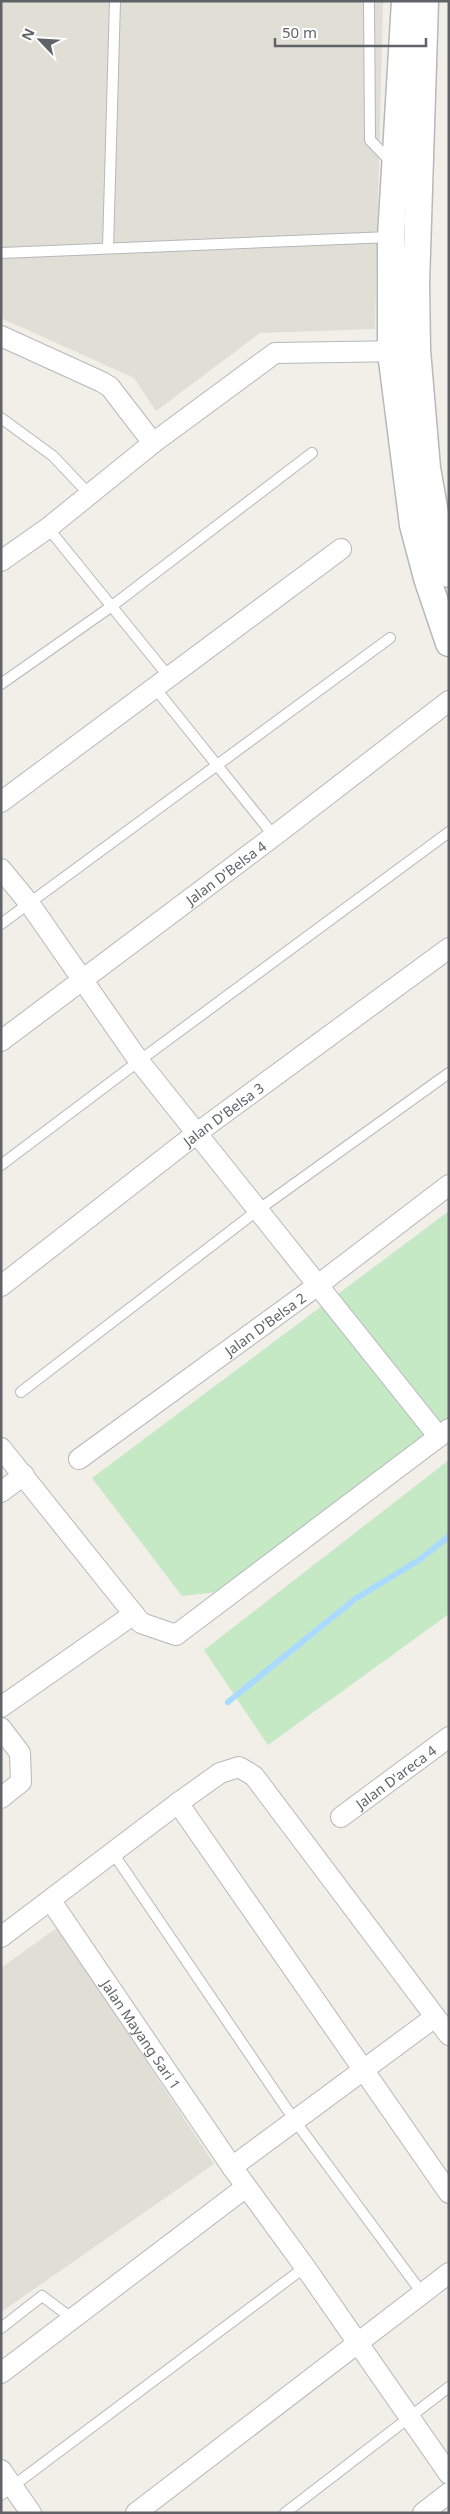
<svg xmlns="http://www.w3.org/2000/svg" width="450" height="2514" viewBox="0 0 450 2514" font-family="'Noto Sans',sans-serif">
<rect width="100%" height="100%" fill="#f1efe8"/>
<g fill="#e1ded6">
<path d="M1 1H383L375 329 260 333 156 411 134 378 1 318Z"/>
<path d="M58 1927 214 2164 1 2312V1968Z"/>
</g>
<g fill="#c5e8c5">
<path d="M449 1211V1420L217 1592 182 1596 92 1478Z"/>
<path d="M449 1460V1614L268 1745 204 1650Z"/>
</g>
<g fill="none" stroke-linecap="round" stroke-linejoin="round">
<path stroke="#aadaff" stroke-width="6" d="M228 1702 355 1599 419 1560 449 1536"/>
<defs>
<g id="service">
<path d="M369 1 370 140 391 162"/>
<path d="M108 248 115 1"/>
<path d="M1 253 390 237"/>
<path d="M1 418 53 456 88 493"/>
<path d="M48 528 169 677"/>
<path d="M1 684 112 606 312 453"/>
<path d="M155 688 274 836"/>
<path d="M1 924 390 638"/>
<path d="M1 1165 139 1061 449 832"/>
<path d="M21 1392 258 1210 449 1073"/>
<path d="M113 1853 295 2121 422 2293"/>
<path d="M1 2328 42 2296 73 2319"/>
<path d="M1 2495 305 2267"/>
<path d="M285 2513 449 2387"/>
</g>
<g id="minor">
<path d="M1 336 102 382 110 387 153 443"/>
<path d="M1 561 48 528 153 443 275 353 405 351"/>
<path d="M1 802 341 549"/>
<path d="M1 869 29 903 139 1061 439 1437"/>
<path id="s1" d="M1 1041 274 836 449 701"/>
<path id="s2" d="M1 1286 197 1133 449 948"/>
<path d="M1 1448 141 1623 176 1635 449 1429"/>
<path id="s3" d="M79 1459 318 1285 449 1185"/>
<path d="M1 1492 24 1475"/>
<path d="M1 1707 134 1614"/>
<path d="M1 1728 20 1753 21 1782 1 1798"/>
<path d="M178 1803 449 2193"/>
<path id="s4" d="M341 1817 449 1737"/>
<path id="s5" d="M51 1901 232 2167 305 2267 449 2474"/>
<path d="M1 1937 178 1803 220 1773 239 1767 254 1776 449 2035"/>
<path d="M232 2167 435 2017"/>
<path d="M1 2373 246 2187"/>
<path d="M1 2470 31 2513"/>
<path d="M136 2513 449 2273"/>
<path d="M423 2513 449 2493"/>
</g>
<g id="tertiary">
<path d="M405 1 391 237V352L413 525 427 578 449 643"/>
<path d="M425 1 416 283 417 350 427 468 437 525 449 574"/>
</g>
</defs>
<use href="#service" stroke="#b5b8bc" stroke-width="12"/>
<use href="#minor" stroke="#b5b8bc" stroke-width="22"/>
<use href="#tertiary" stroke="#b5b8bc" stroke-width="29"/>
<use href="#service" stroke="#fff" stroke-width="10"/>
<use href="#minor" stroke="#fff" stroke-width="20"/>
<use href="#tertiary" stroke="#fff" stroke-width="26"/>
</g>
<g text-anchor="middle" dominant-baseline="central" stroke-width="4.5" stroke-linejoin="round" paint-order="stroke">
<g font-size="14" fill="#5f6368" stroke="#fff">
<text stroke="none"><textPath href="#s1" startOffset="281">Jalan D'Belsa 4</textPath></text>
<text stroke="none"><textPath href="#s2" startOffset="281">Jalan D'Belsa 3</textPath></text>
<text stroke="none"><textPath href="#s3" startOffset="230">Jalan D'Belsa 2</textPath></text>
<text stroke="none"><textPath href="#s4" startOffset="68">Jalan D'areca 4</textPath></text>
<text stroke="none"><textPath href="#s5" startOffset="161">Jalan Mayang Sari 1</textPath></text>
</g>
</g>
<rect width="450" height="2514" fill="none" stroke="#5f6368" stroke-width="5"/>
<g transform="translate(40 40) rotate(295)" stroke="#ffffff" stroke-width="4" paint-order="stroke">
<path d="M0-4L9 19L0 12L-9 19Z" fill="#5f6368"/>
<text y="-8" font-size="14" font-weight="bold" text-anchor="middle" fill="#5f6368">N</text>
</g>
<path d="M275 38v8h151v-8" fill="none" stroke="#5f6368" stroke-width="2.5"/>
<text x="282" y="38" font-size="15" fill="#5f6368" stroke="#ffffff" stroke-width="4" paint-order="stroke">50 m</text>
</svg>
